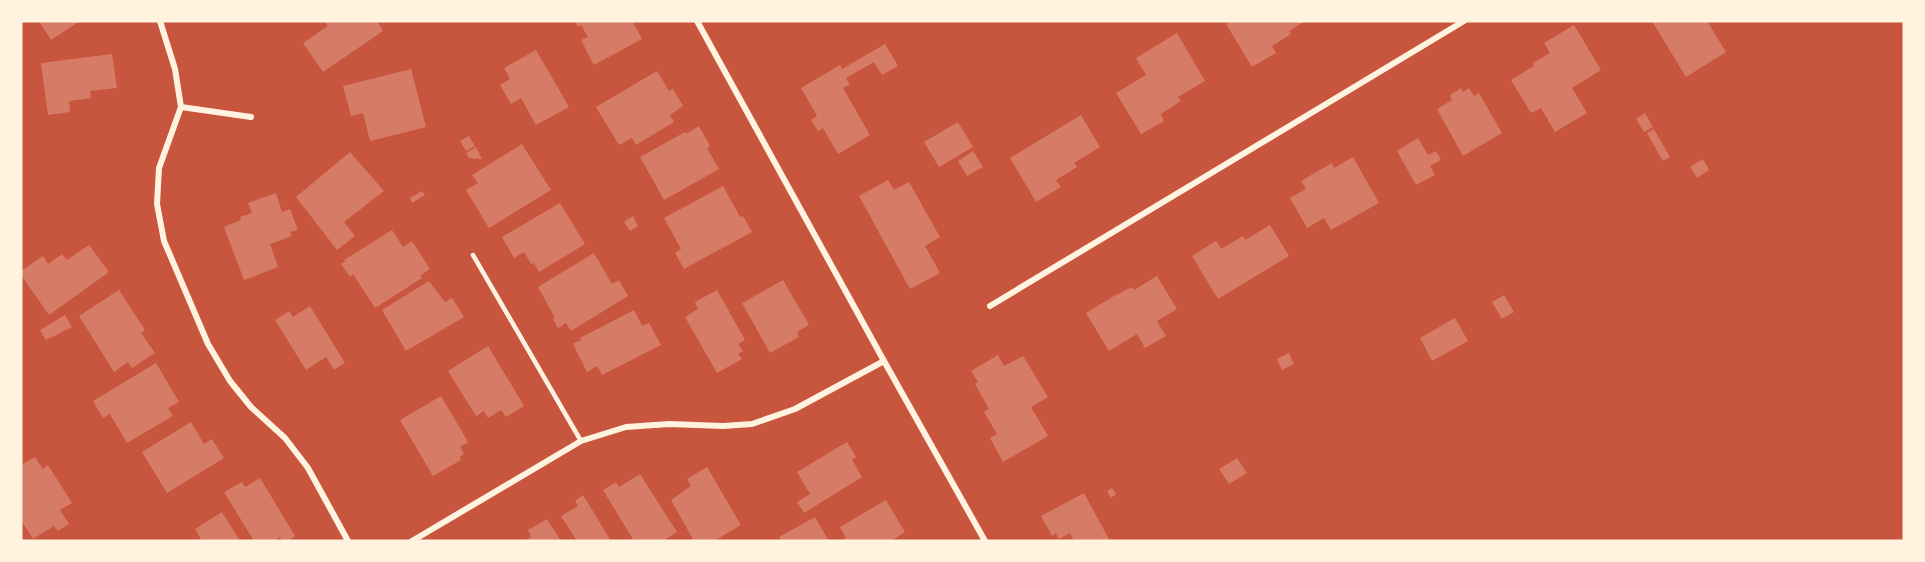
<svg xmlns="http://www.w3.org/2000/svg" width="1925" height="562" viewBox="0 0 1925 562" font-family="Mulish,sans-serif">
<rect width="100%" height="100%" fill="#c8553d"/>
<g fill="#d67c66">
<path d="M39 21H80L51 40Z"/>
<path d="M324 21H377L383 31 323 72 303 43 328 26Z"/>
<path d="M575 21H632L642 39 594 65 581 40 588 37 581 25 578 27Z"/>
<path d="M1231 21H1305L1289 31 1291 34 1272 46 1276 53 1252 67 1226 24Z"/>
<path d="M1652 21H1707L1726 52 1686 77Z"/>
<path d="M1574 25 1601 70 1572 88 1587 113 1555 132 1541 108 1531 113 1511 80 1534 66 1533 63 1550 53 1544 43Z"/>
<path d="M1177 33 1205 81 1178 97 1181 101 1161 114 1164 121 1141 134 1116 93 1146 75 1136 58Z"/>
<path d="M885 44 898 66 882 75 874 62 846 78 850 84 843 88 870 135 838 154 823 128 818 131 811 120 817 116 801 88 840 65 842 69Z"/>
<path d="M536 50 569 107 536 125 521 98 511 104 500 85 510 79 504 68Z"/>
<path d="M112 54 117 88 90 91 91 98 69 101 70 112 48 115 41 63Z"/>
<path d="M411 69 426 127 370 141 363 113 351 116 343 86Z"/>
<path d="M657 71 669 91 673 89 683 106 670 115 674 122 636 145 632 138 619 145 596 107Z"/>
<path d="M1461 88 1463 92 1469 88 1474 96 1479 93 1502 133 1463 156 1437 109 1452 100 1450 95Z"/>
<path d="M1645 113 1653 127 1644 132 1636 119Z"/>
<path d="M1081 115 1100 147 1074 163 1077 167 1056 180 1061 187 1036 202 1010 158Z"/>
<path d="M958 122 973 147 939 167 924 142Z"/>
<path d="M699 126 710 146 707 148 719 169 664 200 640 157 685 132 686 134Z"/>
<path d="M1654 129 1670 157 1663 161 1647 133Z"/>
<path d="M469 136 475 146 466 151 460 141Z"/>
<path d="M1418 138 1428 155 1436 151 1441 160 1430 166 1435 175 1416 185 1397 151Z"/>
<path d="M522 144 551 190 489 228 466 190 478 183 472 175Z"/>
<path d="M476 147 482 159 469 158 466 153Z"/>
<path d="M973 151 983 167 967 176 958 161Z"/>
<path d="M350 152 384 191 344 222 355 236 337 250 296 197Z"/>
<path d="M1353 157 1379 203 1331 230 1324 218 1307 228 1290 198 1306 189 1301 181 1332 163 1334 168Z"/>
<path d="M1703 159 1709 170 1697 178 1690 167Z"/>
<path d="M888 180 894 190 909 182 940 237 925 246 940 273 910 289 859 196Z"/>
<path d="M723 186 740 217 743 216 752 232 684 269 675 253 681 249 664 218Z"/>
<path d="M422 191 425 195 412 203 410 198Z"/>
<path d="M276 193 282 212 290 209 298 230 290 232 292 236 270 244 278 267 244 280 224 227 241 220 240 217 252 213 248 203Z"/>
<path d="M560 203 585 244 539 272 534 263 531 264 524 252 514 258 502 237Z"/>
<path d="M633 216 638 226 630 231 624 222Z"/>
<path d="M1270 225 1289 256 1218 299 1192 256 1216 241 1221 249 1243 236 1245 240Z"/>
<path d="M392 230 403 247 412 241 430 269 420 276 422 278 375 308 353 274 350 277 341 264 345 262 344 260Z"/>
<path d="M89 245 109 272 49 315 21 275V271L43 256 48 264 62 254 67 260Z"/>
<path d="M594 253 612 284 619 280 628 296 571 331 566 323 558 328 553 319 555 318 538 287Z"/>
<path d="M1157 276 1177 309 1157 321 1166 336 1145 348 1137 334 1109 351 1086 313 1114 296 1132 287 1134 290Z"/>
<path d="M783 280 809 325 797 332 799 337 770 353 742 303Z"/>
<path d="M429 281 445 302 452 298 464 317 406 351 382 310Z"/>
<path d="M119 290 145 330 141 333 155 353 132 368 128 362 114 372 79 316Z"/>
<path d="M717 290 745 340 738 344 743 351 738 354 742 359 717 373 685 317 698 309 695 302Z"/>
<path d="M1504 295 1514 312 1502 319 1492 302Z"/>
<path d="M310 306 345 363 334 370 326 357 306 370 275 320 289 311 293 317Z"/>
<path d="M634 310 642 326 649 323 661 345 602 375 597 366 587 372 573 344 581 340 580 338Z"/>
<path d="M65 315 72 327 46 340 40 330Z"/>
<path d="M1455 318 1468 341 1432 361 1420 338Z"/>
<path d="M488 346 524 406 506 417 501 410 488 418 484 411 476 416 448 371Z"/>
<path d="M1289 353 1294 364 1282 370 1277 359Z"/>
<path d="M998 355 1004 366 1023 356 1048 397 1031 407 1048 436 1003 462 990 438 997 434 984 412 989 409 975 384 978 382 971 371Z"/>
<path d="M156 363 179 402 168 408 173 416 127 443 110 414 103 418 93 401Z"/>
<path d="M441 396 468 442 460 447 464 454 460 457 461 460 433 476 400 420Z"/>
<path d="M191 422 204 444 212 439 224 458 167 493 142 452Z"/>
<path d="M847 442 856 457 852 460 862 477 804 513 797 502 810 494 797 472Z"/>
<path d="M35 457 43 469 48 465 72 503 60 510 69 524 58 531 54 526 33 539 21 520V465Z"/>
<path d="M1237 458 1247 473 1229 484 1219 469Z"/>
<path d="M707 467 741 525 714 541H694L671 500 691 486 687 479Z"/>
<path d="M640 474 677 532 663 541H634L603 490 616 482 619 487Z"/>
<path d="M260 478 295 536 288 541H282L280 537 273 541H254L224 492 242 482 245 487Z"/>
<path d="M1112 488 1116 494 1111 498 1107 491Z"/>
<path d="M1084 493 1110 541H1074L1070 533 1059 539 1056 533 1052 536 1041 516Z"/>
<path d="M583 495 611 541H577L561 516 578 506 575 501Z"/>
<path d="M886 500 905 532 891 541H845L844 539 846 538 840 527Z"/>
<path d="M222 512 240 541H202L195 529Z"/>
<path d="M815 517 829 541H781L779 537Z"/>
<path d="M547 519 561 541H525L531 537 528 530Z"/>
</g>
<g fill="none" stroke-linecap="round" stroke-linejoin="round">
<path stroke="#fff3e0" stroke-width="4.5" d="M473 255 581 441"/>
<g stroke="#fff3e0" stroke-width="6">
<path d="M160 21 175 69 181 107 159 168 157 204 164 241 208 344 230 381 251 407 285 438 308 468 348 541"/>
<path d="M697 21 884 361 985 541"/>
<path d="M181 107 251 117"/>
<path d="M990 306 1464 21"/>
<path d="M412 541 581 441 626 427 669 424 723 426 752 424 795 409 884 361"/>
</g>
</g>
<rect width="1925" height="562" fill="none" stroke="#fff3e0" stroke-width="45"/>
</svg>
